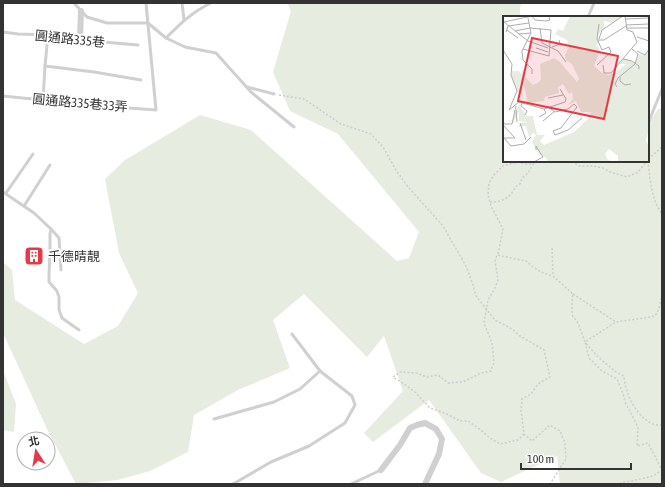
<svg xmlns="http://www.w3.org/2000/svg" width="665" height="487" viewBox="0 0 665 487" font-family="'Asap Condensed','Noto Sans TC',sans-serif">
<rect width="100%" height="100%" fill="#fff"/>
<g fill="#e6ecdf">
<path d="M287 3H521L520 9V17H504V69L503 70 504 73V86L503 87 504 90V161H648V124L658 109 662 108V484H560L557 456 501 482 481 473 429 400 373 442 364 433 403 391 384 336 367 357 304 294 273 320 290 368 238 390 194 415 188 452 150 471 118 480 76 484 48 431 3 333V262L12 270 15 300 84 344 118 326 138 293 119 253 105 179 125 160 200 115 251 130 397 261 409 258 419 232 338 134 290 111 273 72 291 11Z"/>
<path d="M3 370 16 404 14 432 3 430Z"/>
</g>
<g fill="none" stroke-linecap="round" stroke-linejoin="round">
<g stroke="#cdcdcd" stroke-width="1.5" stroke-dasharray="2 2" stroke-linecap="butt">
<path d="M279 95 304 99 341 124 371 134 383 147 396 170 408 187 443 226 466 266 473 285 476 296 495 320 512 329 520 336 544 350 550 377 538 384 531 394 522 399 521 410 524 434 532 441 550 425 560 431 565 443 566 459 550 484"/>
<path d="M648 159 662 147"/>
<path d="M572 161 579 166H593L603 168 610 172 627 177 638 172 647 161"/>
<path d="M648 161C650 179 651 199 662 214"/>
<path d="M490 202C496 202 504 201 509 196 514 192 513 187 520 184L522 178C527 174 530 171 533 164"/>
<path d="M552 248 553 276"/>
<path d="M498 254 503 229 491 206 488 195 489 183 494 175 503 166 519 162 524 164H533L535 161"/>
<path d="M573 294 616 322"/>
<path d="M524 434 518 440 500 444 490 438 481 430 468 421H460L447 414 430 408 415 392 404 384 393 377 400 372 417 373 427 377 438 375 448 383 463 382 481 373 491 371 494 362 492 343 484 323 488 300 494 290 498 280 495 261 497 255 526 261 533 267 541 272 553 276 573 294 572 302V315L578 323 585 342 598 357 616 372 624 376C625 393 636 417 653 424 655 425 659 425 662 425"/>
<path d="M662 470V484"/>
<path d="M620 484 622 482 632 481 653 476 662 470 648 443 637 446 638 427 625 402 623 393 617 379 602 371 589 358 585 342 616 322 644 318 655 316 659 309 662 295"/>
</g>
<g stroke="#d0d0d0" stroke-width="3">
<path d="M74 3 87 17 107 23H148L166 38 185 47 216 53 251 92 294 127"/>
<path d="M182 3 184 20"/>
<path d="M588 17 594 3"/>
<path d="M3 32 18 34 48 35 80 40 138 45"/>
<path d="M166 38C180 24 192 12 211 3"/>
<path d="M45 66 94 72 141 80"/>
<path d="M247 87 274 94"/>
<path d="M3 96 101 106 156 110 146 3"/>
<path d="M43 100 45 66 48 35"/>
<path d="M648 124 651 116 662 89"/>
<path d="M3 192 34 213 51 229 59 238 61 270"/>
<path d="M6 193 33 154"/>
<path d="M24 206 50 165"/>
<path d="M51 229 50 234V249L49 276V282L57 291 59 297V310L62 318 79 330"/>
<path d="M214 419 274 402 300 389 320 371"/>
<path d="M233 484 271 462 309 446 345 423 355 405 352 396 320 371 292 334"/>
<path d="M351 484 381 470"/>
</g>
<g stroke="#d0d0d0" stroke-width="6">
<path d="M80 40 81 11"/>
<path d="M381 470 400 445 410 428 417 425 425 423 436 429 442 439 439 454 425 484"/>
</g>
</g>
<defs>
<symbol id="building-square" viewBox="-11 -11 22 22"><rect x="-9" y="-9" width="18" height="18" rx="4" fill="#e63946" stroke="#fff"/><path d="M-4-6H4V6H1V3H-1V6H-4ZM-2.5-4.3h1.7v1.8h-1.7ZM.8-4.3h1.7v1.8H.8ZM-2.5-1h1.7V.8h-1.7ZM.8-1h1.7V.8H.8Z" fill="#fff"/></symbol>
</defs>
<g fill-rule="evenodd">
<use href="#building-square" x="23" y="245" width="22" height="22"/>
</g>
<g text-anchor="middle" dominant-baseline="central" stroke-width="4" stroke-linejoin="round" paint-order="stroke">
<g font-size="13" fill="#333" stroke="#fff">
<text transform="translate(70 39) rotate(6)">圓通路335巷</text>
<text transform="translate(80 103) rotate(5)">圓通路335巷33弄</text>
</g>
<g font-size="13" fill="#333" stroke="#fff" text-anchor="start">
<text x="48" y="256">千德晴靚</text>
</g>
</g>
<g transform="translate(503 16)">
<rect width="146" height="146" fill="#fff"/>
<path d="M67 0 118 1 109 7 101 5V10L94 21 96 27 93 29 97 34 91 50 99 57 106 59 116 54 123 48H115L120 42 132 46 136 38 142 39 146 33V112L143 125 146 130V146H115V140L106 133 102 138 105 144 111 146H45L43 142 35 137 29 126 33 119 30 117 26 121 23 110 15 111 18 107 25 106 16 105V95L10 107V102L16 88 23 100H30L34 119H42L37 125 41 129 71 116 88 100V96H78L73 85 65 89 70 83 69 76 66 78 60 68 55 71 56 77 42 81 41 85 25 87 20 65 19 78 14 76 9 61V55H16L18 58 20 53 22 61 30 69 35 67 38 63 37 48 51 42 57 46 74 66 76 63 69 48 63 44 62 39 66 31 64 24 52 18 55 13 60 15Z" fill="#e6ecdf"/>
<path fill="none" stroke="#adadad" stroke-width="1" d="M29 0 32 4 43 5 47 4 46 1M122 3 146 2M1 6 25 25 45 32M1 6 29 0M123 9 146 8M37 12 39 27 55 35 63 46M124 12H146M4 14 15 22M12 15 27 12 48 14 46 40 20 33M3 16 5 10 26 7M16 18 28 17M134 21 146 25M96 23 99 14 120 0M95 24H101L123 10M49 31 57 28 56 24M33 32 45 36M0 34 9 48 8 59 14 75 6 94 16 86 41 93 62 86 63 83 57 73M134 35 142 39 146 33V8M120 43 129 45 136 50V53M20 44 19 35 28 17 25 2M20 44 29 53V58M94 49 108 36 106 31 99 34 94 23 96 8M100 49 101 57H108L134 26 130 16 124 14 122 0M117 61V65L122 69 128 68M114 71 112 68 115 62 132 48 135 38 129 33M45 82 60 79M19 87 18 90 24 95 22 99M45 91 52 96 65 93 71 88 74 91 58 112 50 115 52 119 65 114 79 102M13 94 14 106M36 101 43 97 41 93M40 105 52 95M17 107 23 124M0 108H9L13 90M0 109 12 122H1L8 130 21 128 28 121M31 146 40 141 33 130V134"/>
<path fill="#e63946" fill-opacity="0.15" stroke="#e63946" stroke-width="2" d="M29 22 115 40 101 103 15 85Z"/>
<rect width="146" height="146" fill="none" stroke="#333" stroke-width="2"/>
</g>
<rect width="665" height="487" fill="none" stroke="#333333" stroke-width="8"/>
<g transform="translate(36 451) rotate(348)"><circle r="19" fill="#ffffff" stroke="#adadad"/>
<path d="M0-3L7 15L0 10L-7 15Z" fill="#e63946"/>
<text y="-6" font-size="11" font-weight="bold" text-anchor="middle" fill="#333333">北</text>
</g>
<path d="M521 463v6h110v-6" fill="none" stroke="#333333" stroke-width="2"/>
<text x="527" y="463" font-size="12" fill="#333333" stroke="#ffffff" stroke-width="3" paint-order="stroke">100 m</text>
</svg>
